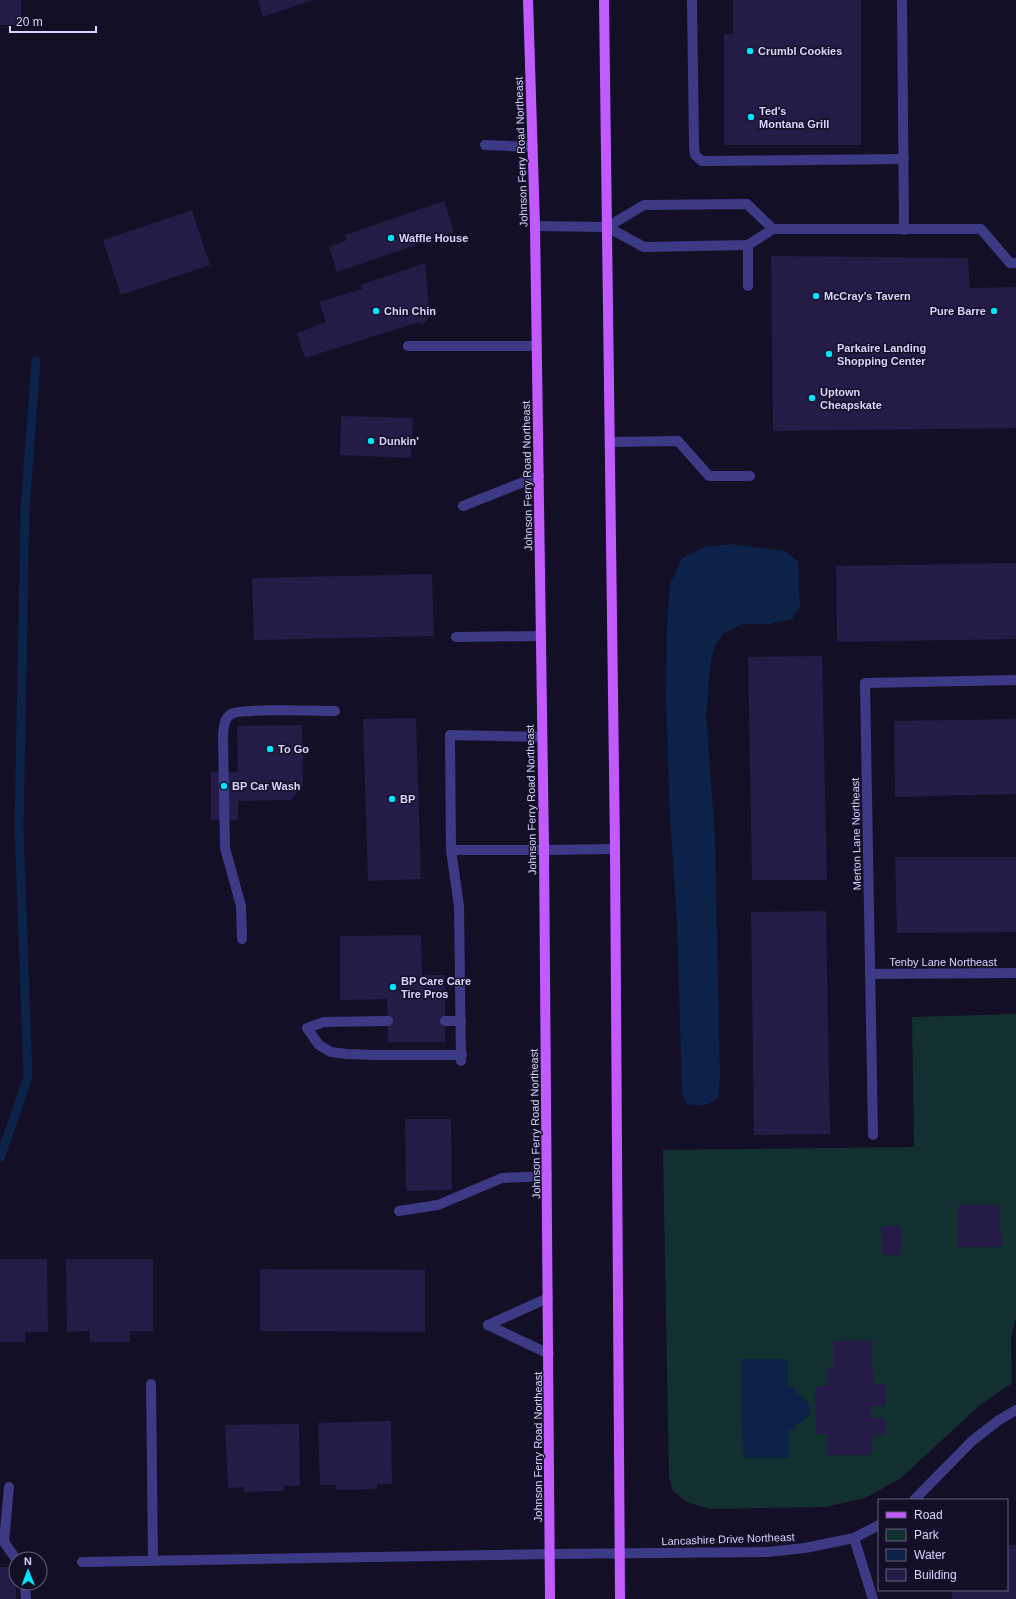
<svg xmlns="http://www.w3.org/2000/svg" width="1016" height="1599" viewBox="0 0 1016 1599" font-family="Arial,sans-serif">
<rect width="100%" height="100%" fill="#130f26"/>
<path fill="#12302f" d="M1016 1014V1318L1011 1337 1012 1383 981 1404 901 1478 865 1498 826 1507 710 1509 687 1502 673 1491 669 1477 663 1150 914 1147 912 1017Z"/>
<g fill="#0c2248">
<path d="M732 544 785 551 798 561 800 607 792 619 769 624H743L724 633 715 646 711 660 706 715 715 837 720 1076 718 1098C707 1107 701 1106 687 1104L682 1093 677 922 670 818 666 698 667 624 670 584 682 558 705 547Z"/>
<path d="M741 1359H788V1387H795V1393C814 1399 815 1419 796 1424V1430H789V1458H743Z"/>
</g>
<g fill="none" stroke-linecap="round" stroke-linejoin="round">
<path stroke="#0c2248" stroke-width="9" d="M0 1158 28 1077 19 828 25 510 36 361"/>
</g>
<g fill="#241b47">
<rect x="0" y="0" width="21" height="25"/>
<path d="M258 0H313L263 17Z"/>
<path d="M733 0H861V145H724V34H733Z"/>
<path d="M444 201 454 232 337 272 329 247 347 240 345 235Z"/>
<path d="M192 210 210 265 121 295 103 240Z"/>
<path d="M771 256 968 258 970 288 1016 287V428L773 431Z"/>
<path d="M425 263 429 310 433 312 422 325 419 322 305 358 297 333 326 322 319 302 362 289 360 285Z"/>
<path d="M341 416 413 418 411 458 340 455Z"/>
<path d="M1016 563V639L837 642 836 566Z"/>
<path d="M432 574 434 636 254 640 252 578Z"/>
<path d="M822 656 827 880H752L748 657Z"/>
<path d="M416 718 421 879 368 881 363 719Z"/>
<path d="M1016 719V794L895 797 894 721Z"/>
<path d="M302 725 303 785 291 800 238 801V820H211V772H238L237 726Z"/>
<path d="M895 857H1016V932L897 933Z"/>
<path d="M826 911 830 1134 754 1135 751 912Z"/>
<path d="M421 935 422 975H445V1042H388L387 999 340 1000V936Z"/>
<path d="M405 1119H451L452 1190 406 1191Z"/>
<path d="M958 1205H1000L1001 1247H958Z"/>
<path d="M881 1226H901V1255H882Z"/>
<path d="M0 1259H47L48 1332H25V1342H0Z"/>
<path d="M66 1259H153V1331H130V1342H90V1331L67 1332Z"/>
<path d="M260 1269 425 1270V1332L260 1331Z"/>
<path d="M872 1340 873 1384H886V1406H871V1418H885V1435L872 1436V1455H828V1434H816L815 1386H828V1367H834V1341Z"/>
<path d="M391 1421 392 1484H377V1489L336 1490V1485H320L318 1423Z"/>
<path d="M299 1424 300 1486H284V1491L244 1492V1487L228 1488 225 1425Z"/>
<path d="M1007 1545H1016V1599H952V1590H1007Z"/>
<rect x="0" y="1567" width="16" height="32"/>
</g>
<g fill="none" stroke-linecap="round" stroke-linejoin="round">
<g stroke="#3d3a85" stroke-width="10">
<path d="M692 0 694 146 695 155 702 161 904 159"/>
<path d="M902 0 904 230"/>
<path d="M485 145 533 147"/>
<path d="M607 227 644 247 748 245 773 229H981L1010 263H1016"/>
<path d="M607 227 644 205 747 204 773 229"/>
<path d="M748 286V245"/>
<path d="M408 346H537"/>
<path d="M610 442 678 441 709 476H750"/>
<path d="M463 506 539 476"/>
<path d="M456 637 541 636"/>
<path d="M451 850 450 735 542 737"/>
<path d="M242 939 241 906 225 848 223 736C224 728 223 720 231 714 241 708 318 711 335 711"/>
<path d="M388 1021 324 1022 307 1028 319 1045 331 1052 346 1054 377 1055H462"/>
<path d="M445 1021H461"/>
<path d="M461 1061 459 906 451 850H544"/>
<path d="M399 1211 438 1205 502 1178 547 1176"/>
<path d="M488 1325 549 1354"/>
<path d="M488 1325 548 1298"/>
<path d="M151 1384 153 1560"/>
<path d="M9 1487 4 1542 16 1559"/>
<path d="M82 1562 551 1554"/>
<path d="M25 1583 26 1599"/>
</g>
<g stroke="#3d3a85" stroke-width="10">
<path d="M535 226 607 227"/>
<path d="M544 850 615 849"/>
<path d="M870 974 1016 973"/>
<path d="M873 1135 865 683 1016 680"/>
<path d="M914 1500 972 1441 999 1420 1016 1410"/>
<path d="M854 1538 873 1599"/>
<path d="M551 1554 767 1552 805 1548 854 1538 879 1525"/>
</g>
<g stroke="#c25bff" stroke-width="10">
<path d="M528 0 535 226 544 850 550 1599"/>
<path d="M604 0 615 849 620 1599"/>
</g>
</g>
<g fill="#00e5ff" stroke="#130f26" stroke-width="1.5">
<circle cx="750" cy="51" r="4"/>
<circle cx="751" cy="117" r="4"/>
<circle cx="391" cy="238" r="4"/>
<circle cx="816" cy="296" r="4"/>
<circle cx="376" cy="311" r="4"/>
<circle cx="994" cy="311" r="4"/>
<circle cx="829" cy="354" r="4"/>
<circle cx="812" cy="398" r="4"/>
<circle cx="371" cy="441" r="4"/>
<circle cx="270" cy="749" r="4"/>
<circle cx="224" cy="786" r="4"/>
<circle cx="392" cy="799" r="4"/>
<circle cx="393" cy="987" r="4"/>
</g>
<g text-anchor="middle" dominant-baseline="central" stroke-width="3" stroke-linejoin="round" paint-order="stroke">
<g font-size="11" font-weight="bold" fill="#d9d4ff" stroke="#130f26" text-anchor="start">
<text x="758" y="51">Crumbl Cookies</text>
<text x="759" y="111">Ted's<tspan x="759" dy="13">Montana Grill</tspan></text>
<text x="399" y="238">Waffle House</text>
<text x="824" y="296">McCray's Tavern</text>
<text x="384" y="311">Chin Chin</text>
<text x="986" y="311" text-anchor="end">Pure Barre</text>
<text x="837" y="348">Parkaire Landing<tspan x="837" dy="13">Shopping Center</tspan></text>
<text x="820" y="392">Uptown<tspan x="820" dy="13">Cheapskate</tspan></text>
<text x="379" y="441">Dunkin'</text>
<text x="278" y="749">To Go</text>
<text x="232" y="786">BP Car Wash</text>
<text x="400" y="799">BP</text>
<text x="401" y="981">BP Care Care<tspan x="401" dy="13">Tire Pros</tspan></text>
</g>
<g font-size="11" fill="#d9d4ff" stroke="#130f26">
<text transform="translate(521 152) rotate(-92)">Johnson Ferry Road Northeast</text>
<text transform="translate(527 476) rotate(-91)">Johnson Ferry Road Northeast</text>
<text transform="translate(531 800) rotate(-91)">Johnson Ferry Road Northeast</text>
<text transform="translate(856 834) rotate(-91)">Merton Lane Northeast</text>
<text x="943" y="962">Tenby Lane Northeast</text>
<text transform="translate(535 1124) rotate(-91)">Johnson Ferry Road Northeast</text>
<text transform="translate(538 1447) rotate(-90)">Johnson Ferry Road Northeast</text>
<text transform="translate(728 1539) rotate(-2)">Lancashire Drive Northeast</text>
</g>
</g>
<rect x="878" y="1499" width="130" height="92" fill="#130f26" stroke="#625e7d"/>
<rect x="886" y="1512" width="20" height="6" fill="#c25bff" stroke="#625e7d"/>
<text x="914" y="1519" font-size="12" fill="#d9d4ff">Road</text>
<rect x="886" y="1529" width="20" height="12" fill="#12302f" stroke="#625e7d"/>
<text x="914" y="1539" font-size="12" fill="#d9d4ff">Park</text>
<rect x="886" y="1549" width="20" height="12" fill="#0c2248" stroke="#625e7d"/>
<text x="914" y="1559" font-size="12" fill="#d9d4ff">Water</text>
<rect x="886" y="1569" width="20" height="12" fill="#241b47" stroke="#625e7d"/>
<text x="914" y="1579" font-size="12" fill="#d9d4ff">Building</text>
<g transform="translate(28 1571) rotate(359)"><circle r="19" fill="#130f26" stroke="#625e7d"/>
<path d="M0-3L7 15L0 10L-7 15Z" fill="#00e5ff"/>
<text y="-6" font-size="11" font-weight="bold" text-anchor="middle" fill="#d9d4ff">N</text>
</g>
<path d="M10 26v6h86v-6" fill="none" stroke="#d9d4ff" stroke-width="2"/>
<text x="16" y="26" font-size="12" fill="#d9d4ff" stroke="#130f26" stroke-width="3" paint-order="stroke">20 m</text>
</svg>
